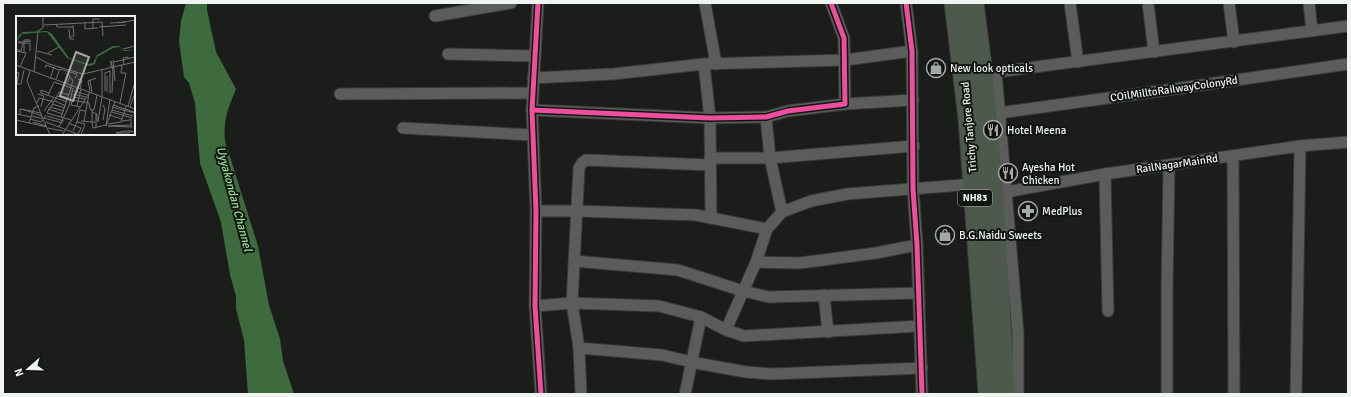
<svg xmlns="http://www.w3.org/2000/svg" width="1351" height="397" viewBox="0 0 1351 397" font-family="Signika,sans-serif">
<rect width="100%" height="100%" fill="#1b1d1a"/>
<path fill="#3e6b3d" d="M186 3H207V10L216 52 236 89C228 109 223 119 225 141L258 246 269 305 280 339 283 361 294 394H248L244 340 236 309V296L230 275 221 222 200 163 195 103 189 83 184 77 179 41 181 21Z"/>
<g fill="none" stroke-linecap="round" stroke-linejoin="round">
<defs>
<g id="street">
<path d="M538 3 532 110 536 211 535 306 541 394"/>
<path d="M705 3 716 64"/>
<path d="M906 3 912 51 913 189 917 245 922 394"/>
<path d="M1070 3 1078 62"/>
<path d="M1148 3 1154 52"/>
<path d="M1229 3 1234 42"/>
<path d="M1309 3 1312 31"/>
<path d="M435 16 511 3"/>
<path d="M448 54 535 56"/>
<path d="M704 64 710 118 711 218"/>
<path d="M996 72 1018 333V394"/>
<path d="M982 74 1348 26"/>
<path d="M533 78 613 74 704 64 845 60 912 51"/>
<path d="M340 94 533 93"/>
<path d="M845 104 913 100"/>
<path d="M532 110 710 118 766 117 788 111 845 104 844 38 831 3"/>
<path d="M999 113 1174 89 1348 64"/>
<path d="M403 128 533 135"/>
<path d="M1233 156 1234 394"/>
<path d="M710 158H770L766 117"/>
<path d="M1105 174 1108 311"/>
<path d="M1006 192 1105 174 1300 146 1348 142"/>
<path d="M536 211H577L696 215 767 229"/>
<path d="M782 212 770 158 914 146"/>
<path d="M574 261 678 270 743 291 769 297 919 293"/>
<path d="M756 262 800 263 876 253 917 245"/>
<path d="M824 295 828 332"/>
<path d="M535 306 572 303 659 306 701 317"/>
<path d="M726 330 756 262 767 229 782 212 811 201 847 194 974 184"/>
<path d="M579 348 662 355 696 363 746 372 772 374 922 368"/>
<path d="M581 394 579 348 572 303 579 168 582 163 586 160 710 165"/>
<path d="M685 394 701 317 726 330 744 336 920 326"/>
<path d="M1167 394V290L1169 166"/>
<path d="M1296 394 1300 146"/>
</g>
<g id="highway">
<path d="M955 3 969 119 989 394"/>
<path d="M973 3 982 74 993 194 1004 394"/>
</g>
</defs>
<use href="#street" stroke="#383a38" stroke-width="13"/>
<use href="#highway" stroke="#383a38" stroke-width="23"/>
<use href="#street" stroke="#5b5d5b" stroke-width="11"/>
<use href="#highway" stroke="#4d594d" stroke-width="21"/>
<defs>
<g id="cycleway">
<path d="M538 3 532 110 536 211 535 306 541 394"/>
<path d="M906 3 912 51 913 189 917 245 922 394"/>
<path d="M532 110 710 118 766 117 788 111 845 104 844 38 831 3"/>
</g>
</defs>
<use href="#cycleway" stroke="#111510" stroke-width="8"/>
<use href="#cycleway" stroke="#ef4d9e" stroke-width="5"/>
</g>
<defs>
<symbol id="shop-ring" viewBox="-11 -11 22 22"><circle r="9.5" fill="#111510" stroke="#a5a9a5" stroke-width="1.5"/><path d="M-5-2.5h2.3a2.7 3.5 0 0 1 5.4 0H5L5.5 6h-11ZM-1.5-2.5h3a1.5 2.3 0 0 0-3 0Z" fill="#a5a9a5"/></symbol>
<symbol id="restaurant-ring" viewBox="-11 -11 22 22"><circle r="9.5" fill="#111510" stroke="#a5a9a5" stroke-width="1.5"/><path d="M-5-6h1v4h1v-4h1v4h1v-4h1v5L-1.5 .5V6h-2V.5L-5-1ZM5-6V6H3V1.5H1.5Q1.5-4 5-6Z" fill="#a5a9a5"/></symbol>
<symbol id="pharmacy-ring" viewBox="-11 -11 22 22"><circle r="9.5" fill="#111510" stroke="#a5a9a5" stroke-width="1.5"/><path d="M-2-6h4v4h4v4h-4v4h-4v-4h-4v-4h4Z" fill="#a5a9a5"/></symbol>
</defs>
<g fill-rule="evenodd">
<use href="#shop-ring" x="925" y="57" width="22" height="22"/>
<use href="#restaurant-ring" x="982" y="119" width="22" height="22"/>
<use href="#restaurant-ring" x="997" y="162" width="22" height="22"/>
<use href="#pharmacy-ring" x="1017" y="200" width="22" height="22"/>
<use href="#shop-ring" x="934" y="224" width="22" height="22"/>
</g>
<g text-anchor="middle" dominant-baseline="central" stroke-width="4" stroke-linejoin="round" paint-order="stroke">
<rect fill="#111510" stroke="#adb1ad" stroke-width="1" x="958" y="190" width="34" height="16" rx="3"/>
<g font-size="10" font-weight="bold" fill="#f0f4f0">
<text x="975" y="198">NH83</text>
</g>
<g font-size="11" fill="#f0f4f0" stroke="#111510" text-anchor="start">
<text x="950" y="68">New look opticals</text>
<text x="1007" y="130">Hotel Meena</text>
<text x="1022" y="167">Ayesha Hot<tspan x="1022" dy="13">Chicken</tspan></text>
<text x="1042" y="211">MedPlus</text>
<text x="959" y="235">B.G.Naidu Sweets</text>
</g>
<g font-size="11" fill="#f0f4f0" stroke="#111510">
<text transform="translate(1174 89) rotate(-8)">COilMilltoRailwayColonyRd</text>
<text transform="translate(969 127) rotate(-95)">Trichy Tanjore Road</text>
<text transform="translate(1177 164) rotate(-8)">RailNagarMainRd</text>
</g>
<g font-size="12" font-style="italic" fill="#96df94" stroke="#111510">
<text transform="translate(234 199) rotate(75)">Uyyakondan Channel</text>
</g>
</g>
<g transform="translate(16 16)">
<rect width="119" height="119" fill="#1b1d1a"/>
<path d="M31 15 36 18 53 42 72 48 77 47 81 39 97 30H103L107 34H119L108 35 103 31 97 32 81 41 79 48 74 50 51 42 31 16 6 18 0 26 3 19 7 16Z" fill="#3e6b3d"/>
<path fill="none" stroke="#707370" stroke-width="1" d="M69 6V13L82 12M94 7 110 6M103 7 119 4M40 8 41 11H57M28 9 86 6 87 20M83 11 110 9M77 12V3H84M53 13 54 23H58M53 21 58 20 57 9M0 33 5 35 7 27M107 33 119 30M0 35 10 37 4 51M21 35 36 39M8 37V24H14V26L11 25 8 26H2L3 27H11L14 28V35M32 37 43 31M20 41 33 48 67 58 119 46M97 44 99 65M98 46 119 41M108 48 107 42 112 41V43M0 49 119 93M95 51V45L97 55 96 77M29 52 30 49 43 54M86 53V80M14 55 11 65 34 119M0 56 3 57 1 68M18 56 22 15 27 12V0M49 57 54 60 51 67M53 61 57 64 55 71M34 63 38 51M40 63 44 53 61 58 59 62M62 63 66 64 64 73M74 64 76 76M38 66 56 72M1 68H5L8 54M58 75 72 79M74 75 72 65 80 62M89 75V57L94 55V77M91 76V60M33 77 38 66M57 78 70 81M32 79 33 77 25 74V77L51 86M41 80 43 76 53 79M57 81 69 83M94 83 90 110 99 86M56 84 73 87 74 93 76 94V106L65 105M39 85 50 90M56 86 55 89 64 91M21 87 23 82 27 83 28 80 22 78M104 87 110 57H105L106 49M36 88 49 92M87 89 89 93 87 104M97 89 118 96M61 90 65 73M112 90 119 66M25 91 27 83 38 86M35 91 41 80 52 84M96 91 119 97M114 91 119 77M6 93 26 100M32 93 47 98M76 94H78L81 79M96 94 117 100M28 95 38 81M48 95 34 91 31 97 55 104M76 96 81 98V105M96 96 116 102 114 104 106 105M80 97V112M0 98 15 101M4 98V93L25 97M30 99 28 102 47 107M93 99 106 103M15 100 28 103M31 100 48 105M45 101 55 72M14 103 25 106 27 104M0 104 31 111M68 105 73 78M17 106 30 110M30 106 64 119M61 106 64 94 69 95M79 106H76L77 112 90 109M82 106 86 81M13 107 18 92 23 90M52 107 65 112 62 118M92 108 105 106 110 90M92 110 115 109V104M93 110 116 111 115 109M43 111 53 90 57 72M32 112 47 115M57 115 61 106 69 108 65 119M114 115 113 117H100L109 115H114L119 116M43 119 55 118M46 119 74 76"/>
<path fill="#a5a9a5" fill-opacity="0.15" stroke="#a5a9a5" stroke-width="2" d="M60 36 73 41 57 85 44 80Z"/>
<rect width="119" height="119" fill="none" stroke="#f0f4f0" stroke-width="2"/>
</g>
<rect width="1351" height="397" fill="none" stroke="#f0f4f0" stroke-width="8"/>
<g transform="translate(28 369) rotate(250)" stroke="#111510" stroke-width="3" paint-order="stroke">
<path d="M0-3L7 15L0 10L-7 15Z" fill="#f0f4f0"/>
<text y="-6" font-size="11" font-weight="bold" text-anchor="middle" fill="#f0f4f0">N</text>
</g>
</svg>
